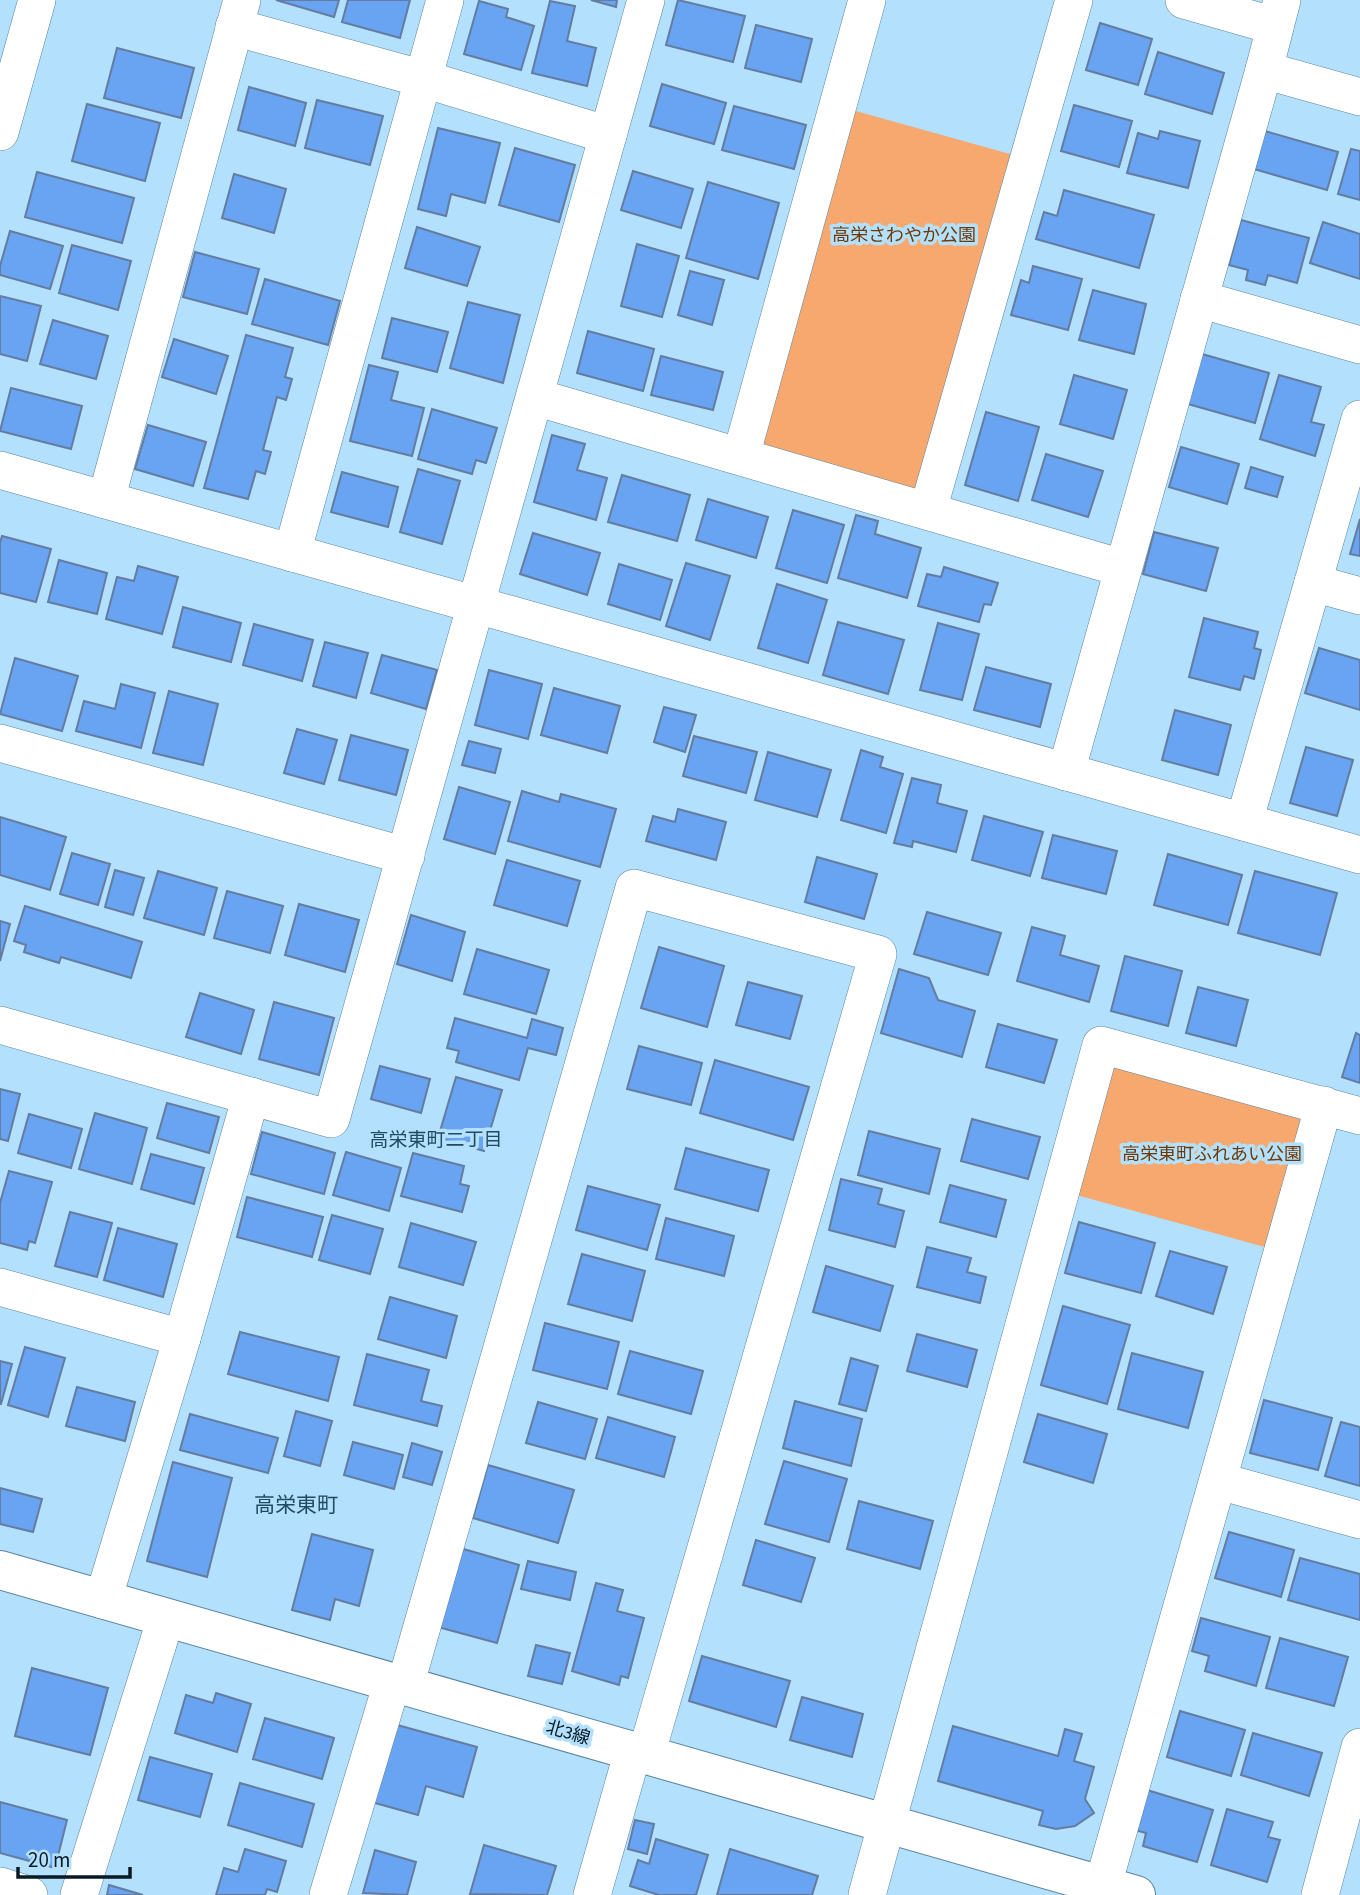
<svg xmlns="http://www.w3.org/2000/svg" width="1360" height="1895" viewBox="0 0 1360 1895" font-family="'Source Sans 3','Noto Sans JP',sans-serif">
<rect width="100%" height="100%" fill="#b3e0fc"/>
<g fill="#f6a86f">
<path d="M838 106 1028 159 928 510 741 456Z"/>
<path d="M1101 1045 1324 1105 1283 1252 1062 1191Z"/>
</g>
<g fill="#69a4f3" stroke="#637c9f" stroke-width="2">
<path d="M276 0H339L334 17Z"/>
<path d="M348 0H410L400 38 342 22Z"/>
<path d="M591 0H617L616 7Z"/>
<path d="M678 0 745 16 733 62 666 45Z"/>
<path d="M479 1 508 9 506 17 534 26 521 70 464 54Z"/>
<path d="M550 1 575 6 567 41 596 48 587 86 532 73Z"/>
<path d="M1100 23 1152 39 1138 85 1086 70Z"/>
<path d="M756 25 812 39 801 82 745 68Z"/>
<path d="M117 48 194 68 181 118 104 98Z"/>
<path d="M1158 52 1224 73 1212 114 1145 94Z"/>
<path d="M662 84 726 103 714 144 650 126Z"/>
<path d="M249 87 306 103 295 146 238 130Z"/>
<path d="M317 100 383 116 370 165 305 148Z"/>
<path d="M87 104 160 123 145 181 72 161Z"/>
<path d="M1074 105 1132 121 1119 167 1061 151Z"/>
<path d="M734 106 806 125 794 169 722 150Z"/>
<path d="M438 128 500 143 485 203 451 194 446 216 418 209Z"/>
<path d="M1160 131 1200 141 1188 188 1127 173 1138 133 1158 139Z"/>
<path d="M1265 131 1338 152 1327 190 1254 169Z"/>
<path d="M515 148 575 165 559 222 499 205Z"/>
<path d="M1351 149 1360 151V200L1338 194Z"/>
<path d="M633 171 693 189 681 228 621 210Z"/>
<path d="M37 172 134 198 122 243 25 217Z"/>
<path d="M234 174 286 189 274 233 222 218Z"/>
<path d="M708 182 779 203 758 279 686 258Z"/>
<path d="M1064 190 1154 215 1139 268 1036 239 1044 212 1057 216Z"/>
<path d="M1241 220 1309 238 1297 283 1268 275 1265 285 1246 280 1248 270 1229 265Z"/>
<path d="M1323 222 1360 234V279L1310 263Z"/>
<path d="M417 227 480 247 467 286 405 268Z"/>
<path d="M10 231 63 246 50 289 0 275V266Z"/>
<path d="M637 244 679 256 662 317 621 306Z"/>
<path d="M72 245 131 261 118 310 59 293Z"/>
<path d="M195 252 259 269 247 314 183 297Z"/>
<path d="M1033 266 1082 279 1068 330 1011 315 1021 280 1029 283Z"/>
<path d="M690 271 724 280 712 325 678 315Z"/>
<path d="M265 279 340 301 328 345 252 324Z"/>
<path d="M1093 290 1146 304 1134 354 1079 340Z"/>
<path d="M0 296 41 306 27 361 0 354Z"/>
<path d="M468 302 520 315 503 383 450 368Z"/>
<path d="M392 318 448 332 437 372 382 358Z"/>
<path d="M53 320 108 336 96 379 40 364Z"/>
<path d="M588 331 654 349 643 391 577 373Z"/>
<path d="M246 335 293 348 285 377 292 379 286 400 277 397 263 450 271 452 265 474 256 471 248 499 204 488Z"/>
<path d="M174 339 228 356 216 394 162 377Z"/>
<path d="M1202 354 1269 373 1255 423 1188 404Z"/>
<path d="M661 356 723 372 713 410 651 395Z"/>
<path d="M369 365 398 372 391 400 424 408 412 456 350 441Z"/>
<path d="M1074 375 1127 390 1113 439 1060 424Z"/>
<path d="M1279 375 1321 387 1311 422 1324 425 1315 456 1260 439Z"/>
<path d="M11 388 82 406 71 449 0 431Z"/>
<path d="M432 409 497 428 486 463 476 460 472 474 418 459Z"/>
<path d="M986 412 1039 427 1018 501 965 485Z"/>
<path d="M148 425 206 442 193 486 135 469Z"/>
<path d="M552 435 585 444 577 470 607 478 596 520 534 502Z"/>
<path d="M1181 447 1239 464 1227 504 1169 487Z"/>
<path d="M1046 454 1103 471 1088 517 1032 500Z"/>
<path d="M1251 467 1283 477 1277 497 1245 488Z"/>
<path d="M418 469 460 481 442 544 400 532Z"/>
<path d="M342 472 398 487 388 527 331 512Z"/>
<path d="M622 475 690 495 677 541 608 522Z"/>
<path d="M708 499 768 517 756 558 696 540Z"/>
<path d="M793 510 844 525 827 583 776 568Z"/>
<path d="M856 515 878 521 875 534 921 548 907 598 838 578Z"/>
<path d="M1360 519V556L1350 554Z"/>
<path d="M1154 532 1218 548 1206 591 1143 574Z"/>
<path d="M533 533 600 553 587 595 520 574Z"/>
<path d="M2 536 51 549 36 602 0 593V543Z"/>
<path d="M59 560 107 573 97 614 48 602Z"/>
<path d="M686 563 730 576 710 640 666 626Z"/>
<path d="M619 564 672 580 660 620 608 604Z"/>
<path d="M138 566 178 577 162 634 106 619 117 577 134 581Z"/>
<path d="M944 567 998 583 991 605 984 604 979 622 918 606 927 574 941 577Z"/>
<path d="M777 584 827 600 808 663 758 648Z"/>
<path d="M183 607 241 623 231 662 173 647Z"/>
<path d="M1204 618 1258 632 1254 648 1261 650 1254 679 1244 676 1240 690 1189 677Z"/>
<path d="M838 622 904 640 888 694 823 675Z"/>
<path d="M938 623 979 634 962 700 920 690Z"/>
<path d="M254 624 313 640 302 681 243 665Z"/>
<path d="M325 642 368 653 356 698 313 686Z"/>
<path d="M1319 648 1360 660V710L1305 693Z"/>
<path d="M382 655 437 670 426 709 371 693Z"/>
<path d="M15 658 78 676 62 731 0 714Z"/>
<path d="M986 667 1051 684 1040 727 974 710Z"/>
<path d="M489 670 542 684 528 739 475 725Z"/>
<path d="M121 684 155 693 141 748 76 731 84 701 115 709Z"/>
<path d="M554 688 620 706 607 753 541 735Z"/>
<path d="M169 691 218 704 203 765 153 753Z"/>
<path d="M664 707 696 715 685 752 654 742Z"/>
<path d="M1175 710 1231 725 1218 775 1162 760Z"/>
<path d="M297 729 337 740 324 784 284 773Z"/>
<path d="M351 735 408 750 396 795 339 780Z"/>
<path d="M694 736 757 752 746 793 683 776Z"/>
<path d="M469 741 501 749 495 773 462 765Z"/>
<path d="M1306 747 1353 760 1337 816 1290 803Z"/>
<path d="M861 750 883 757 880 767 903 774 886 833 841 820Z"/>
<path d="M768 752 831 770 817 817 755 800Z"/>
<path d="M912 778 941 785 937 803 967 811 956 852 913 841 912 847 894 843Z"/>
<path d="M459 787 510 802 495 854 444 839Z"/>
<path d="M522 791 559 802 561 794 616 809 600 867 508 841Z"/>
<path d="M678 809 726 822 716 860 646 841 653 816 675 822Z"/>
<path d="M984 816 1043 832 1030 876 972 860Z"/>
<path d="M0 817 66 837 50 890 0 875Z"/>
<path d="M1053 835 1117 851 1106 894 1042 878Z"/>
<path d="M72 853 110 864 98 905 60 894Z"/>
<path d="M1168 854 1242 875 1228 925 1154 905Z"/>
<path d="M817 857 877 874 864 919 805 902Z"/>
<path d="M507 860 580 881 567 926 494 905Z"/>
<path d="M115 870 144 878 133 915 105 907Z"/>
<path d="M158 871 217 888 204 935 144 918Z"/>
<path d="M1255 871 1337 893 1320 955 1238 933Z"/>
<path d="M227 891 283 906 270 953 214 938Z"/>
<path d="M299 904 359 920 345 972 285 955Z"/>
<path d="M25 906 142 942 131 978 61 957 59 963 24 952 26 945 14 941Z"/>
<path d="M927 912 1001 933 988 975 914 954Z"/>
<path d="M411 915 465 932 452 981 397 964Z"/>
<path d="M0 921 10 924 0 961Z"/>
<path d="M1032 927 1065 936 1060 955 1099 966 1089 1002 1017 981Z"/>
<path d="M659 947 724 966 707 1027 641 1008Z"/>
<path d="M477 949 549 970 536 1014 464 994Z"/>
<path d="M1125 956 1182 971 1168 1026 1111 1011Z"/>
<path d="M899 969 929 978 938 1000 975 1011 962 1057 881 1033Z"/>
<path d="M748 982 802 996 790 1039 736 1025Z"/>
<path d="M1198 987 1248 1000 1236 1046 1186 1033Z"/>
<path d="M200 993 254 1010 241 1054 186 1037Z"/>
<path d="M274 1002 334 1018 319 1075 259 1059Z"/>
<path d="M455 1018 527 1038 532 1019 563 1028 556 1055 528 1048 519 1080 456 1062 459 1051 447 1048Z"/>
<path d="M998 1024 1057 1040 1044 1083 986 1067Z"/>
<path d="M1356 1033 1360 1035V1083L1342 1077Z"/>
<path d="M639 1046 702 1063 691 1105 627 1089Z"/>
<path d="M715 1060 809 1087 793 1140 700 1113Z"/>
<path d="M380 1066 430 1079 421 1113 371 1099Z"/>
<path d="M456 1077 502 1090 484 1151 438 1138Z"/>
<path d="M0 1089 20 1094 8 1141 0 1139Z"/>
<path d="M167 1103 219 1117 209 1153 157 1138Z"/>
<path d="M95 1113 147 1128 132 1184 79 1169Z"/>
<path d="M29 1114 82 1129 71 1168 18 1153Z"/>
<path d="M972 1119 1040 1137 1028 1179 961 1161Z"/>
<path d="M869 1131 940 1149 929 1194 858 1175Z"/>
<path d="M262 1132 335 1153 324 1194 251 1174Z"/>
<path d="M686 1148 769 1170 758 1211 675 1189Z"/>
<path d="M346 1152 401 1168 389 1211 333 1195Z"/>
<path d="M413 1153 464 1166 460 1184 469 1186 462 1212 401 1196Z"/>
<path d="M151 1154 204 1168 194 1204 141 1189Z"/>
<path d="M9 1171 52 1182 35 1243 29 1241 27 1250 0 1243V1203Z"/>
<path d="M841 1179 882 1189 878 1204 904 1211 895 1247 829 1230Z"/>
<path d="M950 1185 1006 1200 996 1237 940 1222Z"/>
<path d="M588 1186 660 1205 647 1250 576 1230Z"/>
<path d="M247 1197 323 1217 312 1257 237 1237Z"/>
<path d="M70 1212 112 1223 97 1277 55 1266Z"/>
<path d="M332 1215 383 1229 370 1274 319 1260Z"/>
<path d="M666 1218 734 1236 724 1276 656 1259Z"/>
<path d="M1079 1222 1155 1243 1141 1293 1065 1273Z"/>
<path d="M411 1223 476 1242 463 1285 399 1267Z"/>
<path d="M118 1228 177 1244 163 1297 104 1280Z"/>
<path d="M927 1247 971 1258 967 1272 986 1277 980 1303 917 1287Z"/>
<path d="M1170 1251 1227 1267 1213 1314 1156 1296Z"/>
<path d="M582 1254 645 1271 632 1321 568 1304Z"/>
<path d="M826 1266 893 1286 880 1331 813 1312Z"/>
<path d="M390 1297 457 1316 446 1358 378 1339Z"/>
<path d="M1063 1306 1130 1325 1107 1404 1041 1385Z"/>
<path d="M545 1323 619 1342 607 1389 533 1370Z"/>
<path d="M240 1332 339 1357 328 1401 228 1374Z"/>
<path d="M917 1334 977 1350 967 1387 907 1371Z"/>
<path d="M25 1347 65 1358 48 1417 8 1405Z"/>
<path d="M630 1351 703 1371 691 1414 618 1394Z"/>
<path d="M1132 1353 1203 1372 1188 1428 1118 1409Z"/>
<path d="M367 1354 429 1370 421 1401 442 1406 437 1426 354 1405Z"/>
<path d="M851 1358 878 1366 866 1411 839 1404Z"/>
<path d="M0 1361 12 1364 1 1404H0Z"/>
<path d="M77 1387 135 1402 125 1441 66 1426Z"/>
<path d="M1264 1400 1332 1418 1318 1470 1250 1453Z"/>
<path d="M795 1401 862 1419 851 1466 783 1448Z"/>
<path d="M538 1402 597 1419 585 1459 526 1443Z"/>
<path d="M296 1411 332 1421 320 1466 284 1456Z"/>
<path d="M190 1414 278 1438 268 1473 180 1450Z"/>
<path d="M1038 1414 1107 1434 1093 1483 1024 1462Z"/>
<path d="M608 1417 675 1437 664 1477 596 1458Z"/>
<path d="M1341 1422 1360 1427V1486L1325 1476Z"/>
<path d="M353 1442 403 1455 394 1489 344 1475Z"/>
<path d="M412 1443 442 1452 432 1485 403 1477Z"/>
<path d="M784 1461 847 1479 829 1542 765 1524Z"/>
<path d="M173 1462 232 1478 207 1577 147 1561Z"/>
<path d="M488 1465 574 1490 558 1543 473 1518Z"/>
<path d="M0 1488 42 1499 33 1532 0 1524Z"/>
<path d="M859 1501 933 1521 920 1569 847 1549Z"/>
<path d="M1229 1532 1294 1550 1281 1597 1215 1578Z"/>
<path d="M312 1534 373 1550 359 1606 335 1599 330 1620 292 1610Z"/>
<path d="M756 1540 815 1558 801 1602 743 1585Z"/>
<path d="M460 1548 519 1565 497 1643 438 1627Z"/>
<path d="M1300 1558 1360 1574V1620L1288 1600Z"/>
<path d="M528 1561 576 1572 570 1600 521 1589Z"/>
<path d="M596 1583 623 1590 617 1611 644 1618 628 1678 621 1676 619 1685 572 1671Z"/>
<path d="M1201 1618 1270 1637 1256 1686 1205 1671 1209 1656 1192 1651Z"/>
<path d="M1280 1638 1348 1657 1334 1706 1266 1688Z"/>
<path d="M536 1645 570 1653 562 1684 528 1676Z"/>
<path d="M702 1656 790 1681 776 1727 689 1701Z"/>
<path d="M32 1668 108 1688 90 1755 15 1736Z"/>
<path d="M216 1693 251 1704 237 1752 175 1733 186 1695 213 1703Z"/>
<path d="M802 1697 863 1714 852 1757 790 1740Z"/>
<path d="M1180 1711 1245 1730 1231 1776 1167 1757Z"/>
<path d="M265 1718 334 1738 322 1779 253 1759Z"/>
<path d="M390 1723 477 1747 463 1797 426 1786 418 1815 368 1801Z"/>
<path d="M953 1726 1058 1756 1065 1729 1082 1734 1074 1761 1094 1767 1085 1799 1094 1813 1075 1826 1056 1829 1039 1825 1043 1811 938 1781Z"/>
<path d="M1253 1733 1322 1753 1309 1796 1241 1775Z"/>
<path d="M150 1757 212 1774 200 1817 138 1800Z"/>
<path d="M240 1783 314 1804 302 1847 228 1825Z"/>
<path d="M1147 1790 1213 1810 1197 1862 1143 1846 1146 1833 1135 1830Z"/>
<path d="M0 1802 67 1820 55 1868 0 1853Z"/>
<path d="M1227 1809 1273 1822 1268 1837 1280 1840 1267 1882 1211 1865Z"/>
<path d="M635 1820 654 1824 647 1854 628 1849Z"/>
<path d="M656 1839 708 1855 696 1895H659L630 1886 638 1860 649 1864Z"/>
<path d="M484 1845 556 1866 547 1895 470 1894Z"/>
<path d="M245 1849 286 1861 277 1892 267 1889 265 1895H216L224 1868 238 1872Z"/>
<path d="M730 1849 818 1876 812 1895H717Z"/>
<path d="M375 1850 416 1862 407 1895 363 1893Z"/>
<path d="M109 1885 143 1895H107Z"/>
</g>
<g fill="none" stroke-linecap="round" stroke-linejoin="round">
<defs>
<g id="street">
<path d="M1184 0 1275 26"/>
<path d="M234 27 424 79 608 135"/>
<path d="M1264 70 1360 97"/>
<path d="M0 132 37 0"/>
<path d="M1199 299 1360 345"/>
<path d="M535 397 1122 568"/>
<path d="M741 456 867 0"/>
<path d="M0 470 1360 855"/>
<path d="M106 500 242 0"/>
<path d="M928 510 1074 0"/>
<path d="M292 553 445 0"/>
<path d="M1313 583 1360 596"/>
<path d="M0 743 406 856"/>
<path d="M1066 772 1264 70 1282 0"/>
<path d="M1244 822 1360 419"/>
<path d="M0 1025 331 1119 646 0"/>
<path d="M0 1287 182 1338"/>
<path d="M1219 1481 1360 1520"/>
<path d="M103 1600 182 1338 251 1096"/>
<path d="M405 1686 634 888 878 954 646 1755"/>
<path d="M1103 1885 1324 1105"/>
<path d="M0 1886 29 1895"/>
<path d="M79 1895 166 1618"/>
<path d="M328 1895 392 1683"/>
<path d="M592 1895 633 1751"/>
<path d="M867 1895 1101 1045 1360 1116"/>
<path d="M1320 1895 1360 1747"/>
</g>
<path id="secondary" d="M0 1570 1136 1895"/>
</defs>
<use href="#street" stroke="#5a849e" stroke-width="38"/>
<use href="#secondary" stroke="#5a849e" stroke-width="40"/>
<use href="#street" stroke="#fff" stroke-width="37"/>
<use href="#secondary" stroke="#fff" stroke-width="38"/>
</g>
<g text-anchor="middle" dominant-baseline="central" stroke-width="7" stroke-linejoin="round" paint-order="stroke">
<g font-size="18" fill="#703904" stroke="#b3e0fc">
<text x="904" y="235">高栄さわやか公園</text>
<text x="1212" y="1154">高栄東町ふれあい公園</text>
</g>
<g font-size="18" fill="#091a24" stroke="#b3e0fc">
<text transform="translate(568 1733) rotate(16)">北3線</text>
</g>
<g font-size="19" fill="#224b63" stroke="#b3e0fc">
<text x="436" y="1140">高栄東町二丁目</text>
</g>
<g font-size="21" fill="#224b63" stroke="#b3e0fc">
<text x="296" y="1505">高栄東町</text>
</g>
</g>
<path d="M18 1867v10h112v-10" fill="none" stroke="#091a24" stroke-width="3.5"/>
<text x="28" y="1867" font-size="21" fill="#091a24" stroke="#b3e0fc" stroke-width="5" paint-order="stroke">20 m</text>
</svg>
